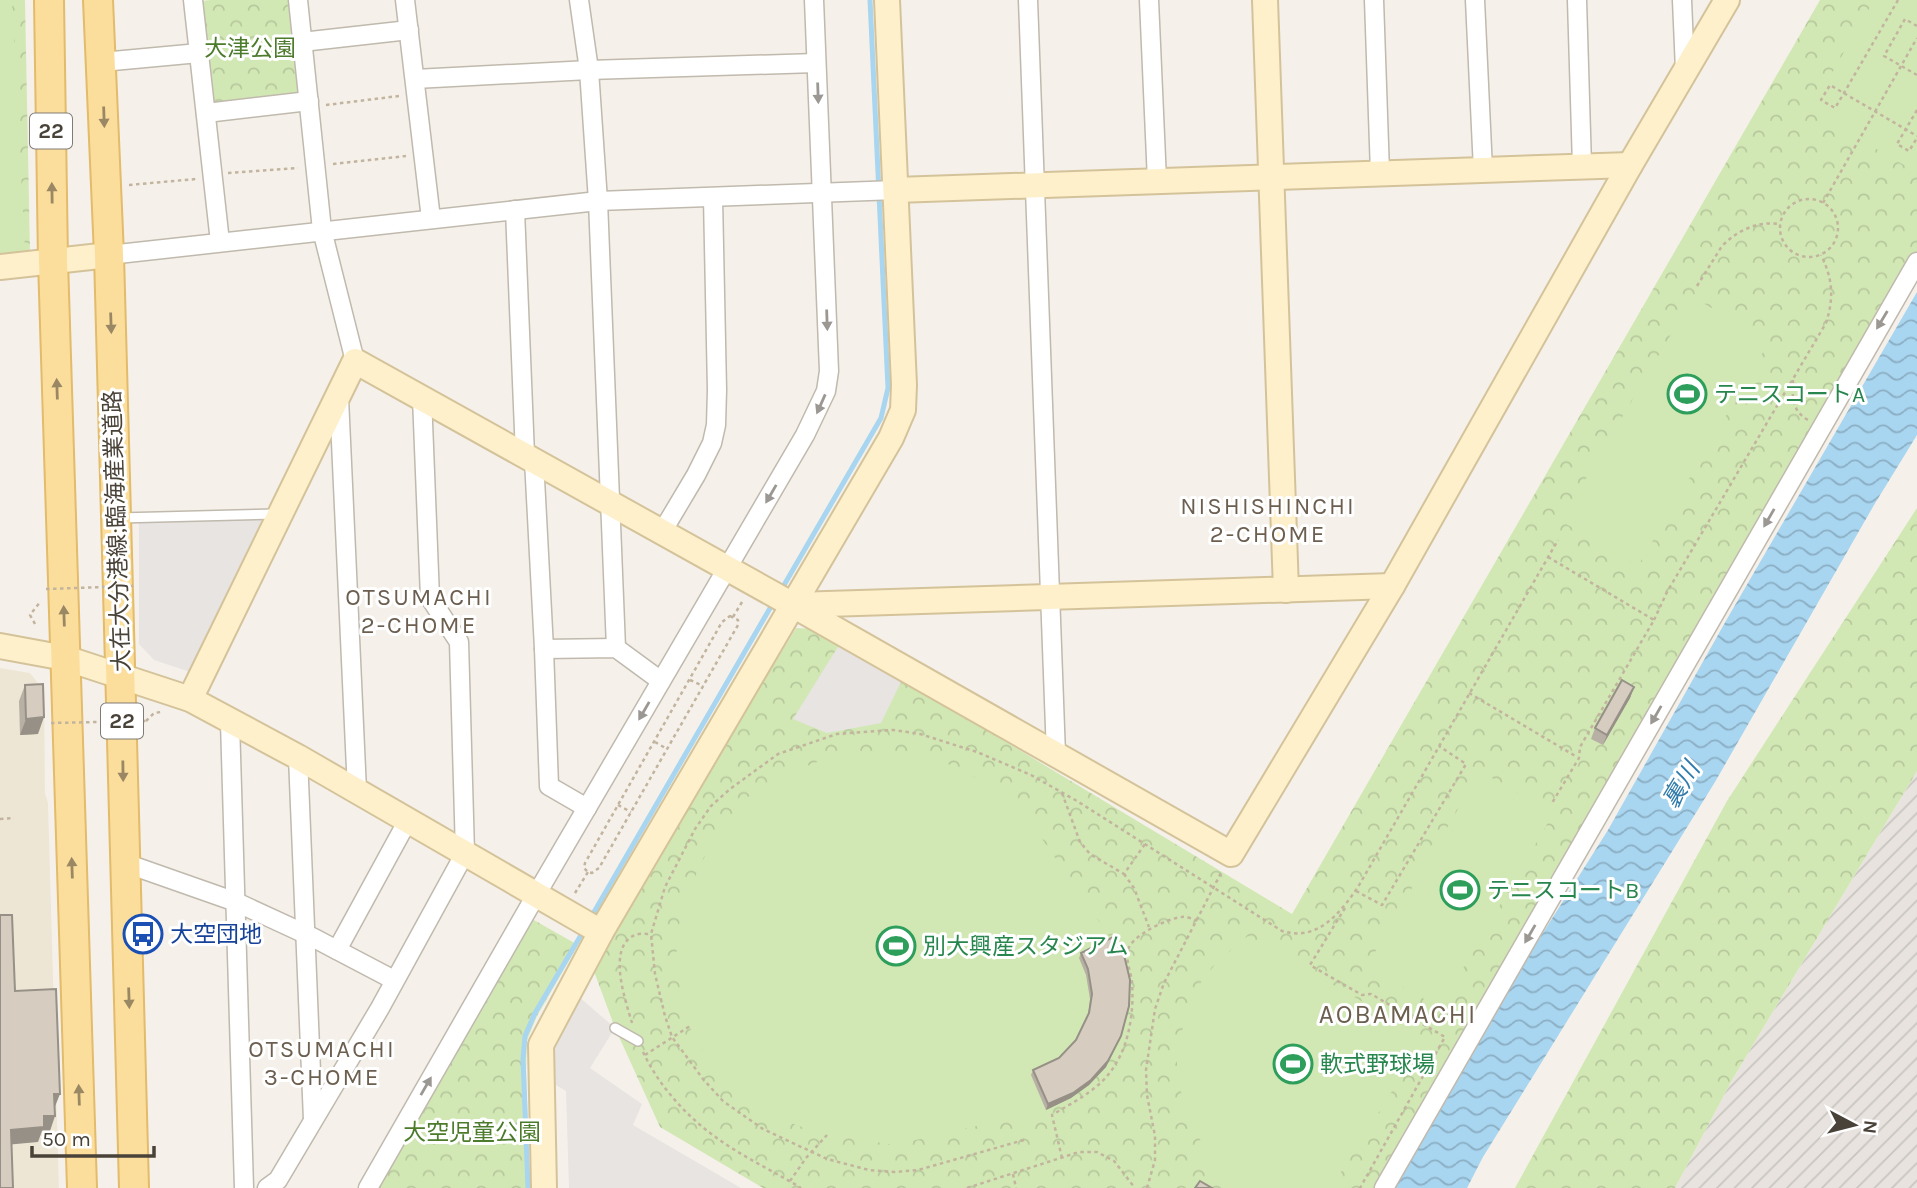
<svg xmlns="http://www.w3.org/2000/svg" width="1917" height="1188" viewBox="0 0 1917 1188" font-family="Karla,'Noto Sans JP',sans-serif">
<defs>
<pattern id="industrial-furrows" width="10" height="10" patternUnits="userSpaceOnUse" patternTransform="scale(1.75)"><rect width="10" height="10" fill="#e8e3df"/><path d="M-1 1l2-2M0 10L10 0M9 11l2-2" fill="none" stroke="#c8c4c0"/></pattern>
<pattern id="forest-crowns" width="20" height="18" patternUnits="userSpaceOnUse" patternTransform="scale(1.75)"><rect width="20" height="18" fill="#d2e8b4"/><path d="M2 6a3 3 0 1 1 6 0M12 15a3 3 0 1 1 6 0" fill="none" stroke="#b6c89c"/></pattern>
<pattern id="water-waves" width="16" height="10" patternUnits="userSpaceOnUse" patternTransform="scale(1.75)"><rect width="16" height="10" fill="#a8d5f0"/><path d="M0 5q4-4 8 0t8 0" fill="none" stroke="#8baec3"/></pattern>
</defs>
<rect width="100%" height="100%" fill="#f5f1ea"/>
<path fill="url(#industrial-furrows)" d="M1917 771V1188H1675L1732 1080Z"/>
<path fill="#eee6d5" d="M0 668 30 673 44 691 45 793 48 803 59 1188H0Z"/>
<g fill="url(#forest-crowns)">
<path d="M0 0H25L30 253 0 256Z"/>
<path d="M210 0H292L302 90 298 97 215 105 209 101 198 6 203 1Z"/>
<path d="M1820 0H1917V257L1381 1188H763L660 1127 615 1028 592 966 796 628 818 629 1292 914Z"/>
<path d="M1917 508V771L1732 1080 1675 1188H1515L1727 801Z"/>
<path d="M532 919 578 945 537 1016 527 1040 526 1070 530 1188H376Z"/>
</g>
<g fill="#d2e8b4">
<path d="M0 0 12 1 25 250 0 253Z"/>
<path d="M1874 0H1917V159L1911 169 1810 111Z"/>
<path d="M1693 297 1769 342 1638 566 1561 521Z"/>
<path d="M882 751 925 757 957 767 995 789 1029 820 1113 942 1127 1011 1119 1042 1106 1067 1089 1085 1071 1098 1046 1110 894 1145 815 1132 770 1115 743 1095 714 1065 693 1036 682 1004 676 957 680 919 697 872 719 828 752 793 792 772 827 758Z"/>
<path d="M1480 771 1553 814 1440 1008 1367 966Z"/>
<path d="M1248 936 1410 1029 1418 1050 1331 1188H1233L1227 1184 1210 1160 1186 1111 1177 1076V1052L1182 1031 1201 982 1217 962Z"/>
</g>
<g fill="#e7e4e2">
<path d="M269 516 193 673 154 660 139 644V521Z"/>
<path d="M844 637 904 676 881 723 827 733 793 719Z"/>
<path d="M578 996 615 1028 590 1068 642 1104 633 1125 741 1188H569L566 1091 547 1080 546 1062Z"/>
</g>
<path fill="url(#water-waves)" d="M1917 292V435L1874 505 1715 782 1483 1157 1467 1188H1395L1534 947 1608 830 1727 619Z"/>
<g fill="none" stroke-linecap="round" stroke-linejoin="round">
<g stroke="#a8d5f0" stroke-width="5">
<path d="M780 592 881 418 888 388 870 0"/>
<path d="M590 919 773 603"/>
<path d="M528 1188 523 1059 525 1036 535 1013 584 930"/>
</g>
<defs>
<g id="lane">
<path d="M119 518 276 514"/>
<path d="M615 1028 638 1041"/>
</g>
<g id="street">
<path d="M193 0 220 242"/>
<path d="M298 0 322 230 355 361"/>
<path d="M405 0 431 219"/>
<path d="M579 0 589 70 598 201 616 648"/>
<path d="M1028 0 1056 755"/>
<path d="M1149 0 1157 181"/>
<path d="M1374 0 1380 173"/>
<path d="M1475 0 1483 170"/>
<path d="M1577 0 1582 166"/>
<path d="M1682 0 1685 70"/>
<path d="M302 42 409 30"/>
<path d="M102 62 199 53"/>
<path d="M415 79 589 70 816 63"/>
<path d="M206 113 309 101"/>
<path d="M515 210 525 455"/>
<path d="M109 255 598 201 896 190"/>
<path d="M339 398 357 791"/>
<path d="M534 460 544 649 616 648 661 681"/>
<path d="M662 532 696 475 712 443 716 425 717 390 713 198"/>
<path d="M544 649 549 786 587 808"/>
<path d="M230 722 244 1188"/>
<path d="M298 757 313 1120"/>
<path d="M125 863 236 902 314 938 394 980"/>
<path d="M337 950 408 820"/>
<path d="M267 1188 278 1180 380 1008 465 853 459 642 430 598 422 397"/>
<path d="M368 1188 536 895 805 435 826 391 829 371 814 0"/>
<path d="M1384 1188 1917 262"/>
</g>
<g id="secondary">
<path d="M1265 0 1286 590"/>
<path d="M896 190 1630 165"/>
<path d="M0 267 109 255"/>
<path d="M795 605 1392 586"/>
<path d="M0 646 65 658 190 699 298 757 601 932"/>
<path d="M190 699 355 361 784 600 1231 854 1392 586 1630 165 1727 0"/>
<path d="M544 1188 541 1045 601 932 891 438 903 410 904 385 887 0"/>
</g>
<g id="primary">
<path d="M49 0 53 261 82 1188"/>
<path d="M98 0 109 255 134 1188"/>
</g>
</defs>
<use href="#lane" stroke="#c0b9ad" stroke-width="12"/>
<use href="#street" stroke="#c0b9ad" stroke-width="21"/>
<use href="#secondary" stroke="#d4c39a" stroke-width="28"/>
<use href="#primary" stroke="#e2bb6b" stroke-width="32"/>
<g stroke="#c2b49e" stroke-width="2.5" stroke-dasharray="3.5 3.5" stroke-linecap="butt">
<path d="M1898 0 1844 93 1835 108 1821 100 1830 85C1859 102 1888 119 1917 136"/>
<path d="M1917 26 1905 19 1884 56 1917 75"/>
<path d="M326 105 399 96"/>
<path d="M1917 110 1897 144 1909 151 1917 138"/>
<path d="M333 164 406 156"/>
<path d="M228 173 298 168"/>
<path d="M129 185 196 179"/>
<circle cx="1809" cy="228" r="29"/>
<path d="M1823 203 1917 38"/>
<path d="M1697 286 1722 246C1738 230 1757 221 1780 224"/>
<path d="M1793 380C1792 397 1792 411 1808 420"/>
<path d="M1548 557 1654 620 1580 747 1579 758 1552 803"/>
<path d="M730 616 738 620V625L599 868 592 873 588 872 584 868 585 863 722 622Z"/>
<path d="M733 617 742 602"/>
<path d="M1654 620 1667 592 1826 323C1834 298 1833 279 1821 255"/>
<path d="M35 624 30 615 41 601"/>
<path d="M690 680 703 686"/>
<path d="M1469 693 1577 757"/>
<path d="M146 721 154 713 161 712"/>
<path d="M655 742 667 749"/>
<path d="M1062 793 1080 842 1090 854 1124 874 1145 844"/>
<path d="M618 805 631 812"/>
<path d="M0 819 14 818"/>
<path d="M1124 874 1134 888 1149 927"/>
<path d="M1356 891 1382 905 1466 764 1439 746"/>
<path d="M575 893 588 872"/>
<path d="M1345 908 1310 965 1362 995 1371 994 1445 1037 1360 1188"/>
<path d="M632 1023C626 1002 606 947 635 935 639 933 646 934 651 934"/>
<path d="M643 1052C660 1088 689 1119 721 1141 747 1159 775 1172 801 1188"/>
<path d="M645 1055 690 1026"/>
<path d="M1024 1140 918 1170 895 1172 869 1170 827 1159 763 1129 723 1101 703 1079 672 1037 665 1016 655 974 651 934 665 887 695 829 711 806 730 789 778 754 837 734 893 730 920 734 977 752 1031 775 1077 801 1282 931C1318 942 1340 913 1358 887L1558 540"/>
<path d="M1062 1158 1052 1115C1075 1101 1101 1089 1115 1065 1130 1042 1134 1009 1132 982 1131 972 1125 959 1128 950 1131 936 1168 918 1182 917 1186 916 1193 919 1197 921"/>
<path d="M1013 1174 1016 1188"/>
<path d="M790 1181 806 1158 827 1135"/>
<path d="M967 1188 1079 1152H1097L1114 1161 1135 1188"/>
<path d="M1147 1188 1155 1160V1136L1147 1095 1146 1070 1155 1009 1164 983 1221 873"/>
</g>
<use href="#lane" stroke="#fff" stroke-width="9"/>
<use href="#street" stroke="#fff" stroke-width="18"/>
<use href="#secondary" stroke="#fef0cb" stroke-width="24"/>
<use href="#primary" stroke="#fcde9c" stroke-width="28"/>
<g stroke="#c2b49e" stroke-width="2.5" stroke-dasharray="3.5 3.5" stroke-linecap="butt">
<path d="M46 589 133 586"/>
<path d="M51 723 146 721"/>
</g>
</g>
<g fill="#b8b0a5">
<path d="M25 685 38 734 20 735 19 701Z"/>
<path d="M1634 687 1630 698 1603 745 1591 739 1595 728Z"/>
<path d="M1081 953 1121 1036 1106 1067 1089 1085 1071 1098 1046 1110 1031 1075 1033 1070 1059 1058 1076 1040 1088 1017 1090 999 1086 975 1079 958Z"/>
</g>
<g fill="#969086">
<path d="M1634 687 1630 698 1603 745 1607 735Z"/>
<path d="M44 717 38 734 20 735 26 719Z"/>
<path d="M1121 1036 1106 1067 1089 1085 1071 1098 1046 1110 1048 1104Z"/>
<path d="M54 1094H60L54 1109Z"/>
<path d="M44 1116H55L50 1131H42L38 1142 5 1145 11 1130Z"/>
</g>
<g fill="#d6cdc0" stroke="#969086" stroke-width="2">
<path d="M1622 680 1634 687 1607 735 1595 728Z"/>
<path d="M43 684 44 717 26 719 25 685Z"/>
<path d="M0 915H12L15 991 56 989 60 1094H54L55 1116H44V1127L11 1130 13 1188H0Z"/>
<path d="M1115 936 1125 959 1130 980 1129 1006 1121 1036 1108 1061 1091 1080 1073 1093 1048 1104 1033 1070 1059 1058 1076 1040 1089 1013 1092 994 1088 969 1081 953Z"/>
<path d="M1200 1181 1212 1188H1195Z"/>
</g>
<defs><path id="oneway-solid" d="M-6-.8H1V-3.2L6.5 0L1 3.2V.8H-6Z" transform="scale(1.75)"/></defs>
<g fill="#9b9792">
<use href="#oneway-solid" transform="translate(818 93) rotate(88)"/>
<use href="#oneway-solid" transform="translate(827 320) rotate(88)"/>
<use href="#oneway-solid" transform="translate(1882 320) rotate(121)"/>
<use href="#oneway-solid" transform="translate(821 404) rotate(114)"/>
<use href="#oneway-solid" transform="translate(771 494) rotate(120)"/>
<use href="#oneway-solid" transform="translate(1769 518) rotate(120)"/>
<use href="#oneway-solid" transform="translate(644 711) rotate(120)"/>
<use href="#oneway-solid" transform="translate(1656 715) rotate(120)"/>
<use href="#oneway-solid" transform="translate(1530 934) rotate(120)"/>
<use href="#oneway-solid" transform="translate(426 1086) rotate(-60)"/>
</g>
<g fill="#9a8865">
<use href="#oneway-solid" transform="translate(104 117) rotate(88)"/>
<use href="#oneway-solid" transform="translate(52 193) rotate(-91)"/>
<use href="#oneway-solid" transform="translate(111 323) rotate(88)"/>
<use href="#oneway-solid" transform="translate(57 389) rotate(-92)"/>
<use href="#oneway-solid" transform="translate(64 616) rotate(-92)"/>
<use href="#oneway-solid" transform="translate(123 771) rotate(89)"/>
<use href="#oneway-solid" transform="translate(72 868) rotate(-92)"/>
<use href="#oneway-solid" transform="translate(129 998) rotate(88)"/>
<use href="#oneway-solid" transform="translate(79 1095) rotate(-92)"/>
</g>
<defs>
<symbol id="stadium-ring" viewBox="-11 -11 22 22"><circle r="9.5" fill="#fff" stroke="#2e9e5b" stroke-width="1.5"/><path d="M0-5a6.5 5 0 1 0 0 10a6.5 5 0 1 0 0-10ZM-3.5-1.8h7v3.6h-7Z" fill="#2e9e5b"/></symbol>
<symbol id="bus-ring" viewBox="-11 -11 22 22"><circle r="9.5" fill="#fff" stroke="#1a4fb4" stroke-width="1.5"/><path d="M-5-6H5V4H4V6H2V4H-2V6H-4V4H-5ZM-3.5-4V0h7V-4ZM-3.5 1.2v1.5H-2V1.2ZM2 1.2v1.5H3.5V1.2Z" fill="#1a4fb4"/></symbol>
</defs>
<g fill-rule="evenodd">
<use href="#stadium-ring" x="1665" y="372" width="44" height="44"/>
<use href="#stadium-ring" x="1438" y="868" width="44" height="44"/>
<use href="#bus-ring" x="121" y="912" width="44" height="44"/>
<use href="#stadium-ring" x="874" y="924" width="44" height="44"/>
<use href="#stadium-ring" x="1271" y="1042" width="44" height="44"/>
</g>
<g text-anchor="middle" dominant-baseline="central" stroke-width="6" stroke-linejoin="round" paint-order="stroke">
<g fill="#fff" stroke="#807b74" stroke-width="2">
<rect x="30" y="113.5" width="42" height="35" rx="5"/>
<rect x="101" y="703.5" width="42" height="35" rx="5"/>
</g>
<g font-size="21" font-weight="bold" fill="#494238">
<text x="51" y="131">22</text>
<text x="122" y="721">22</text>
</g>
<g font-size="23" fill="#4c7b2b" stroke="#fff">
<text x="250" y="48">大津公園</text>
<text x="472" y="1132">大空児童公園</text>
</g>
<g font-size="23" fill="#27864d" stroke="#fff" text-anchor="start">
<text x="1714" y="394">テニスコートA</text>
<text x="1487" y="890">テニスコートB</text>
<text x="923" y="946">別大興産スタジアム</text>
<text x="1320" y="1064">軟式野球場</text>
</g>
<g font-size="23" fill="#494238" stroke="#fff">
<text transform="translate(117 531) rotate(-92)">大在大分港線;臨海産業道路</text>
</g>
<g font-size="23" fill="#164399" stroke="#fff" text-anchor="start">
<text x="170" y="934">大空団地</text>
</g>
<g font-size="24" letter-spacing="2" fill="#6c5f50" stroke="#fff">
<text x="1268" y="506">NISHISHINCHI<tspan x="1268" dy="28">2-CHOME</tspan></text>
<text x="419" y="597">OTSUMACHI<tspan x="419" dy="28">2-CHOME</tspan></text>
<text x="322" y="1049">OTSUMACHI<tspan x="322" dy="28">3-CHOME</tspan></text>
</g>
<g font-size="24" font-style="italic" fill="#307bac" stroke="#fff">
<text transform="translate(1681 785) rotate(-59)">裏川</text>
</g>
<g font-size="26" letter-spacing="2" fill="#6c5f50" stroke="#fff">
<text x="1398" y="1014">AOBAMACHI</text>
</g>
</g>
<g transform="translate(1854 1125) rotate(97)" stroke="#ffffff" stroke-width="5" paint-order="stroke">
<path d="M0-5L12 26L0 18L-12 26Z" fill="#494238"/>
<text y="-10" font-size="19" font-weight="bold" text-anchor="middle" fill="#494238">N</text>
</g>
<path d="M32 1146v10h122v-10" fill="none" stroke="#494238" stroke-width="3.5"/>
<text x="42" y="1146" font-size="21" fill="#494238" stroke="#ffffff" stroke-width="5" paint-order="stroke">50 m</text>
</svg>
